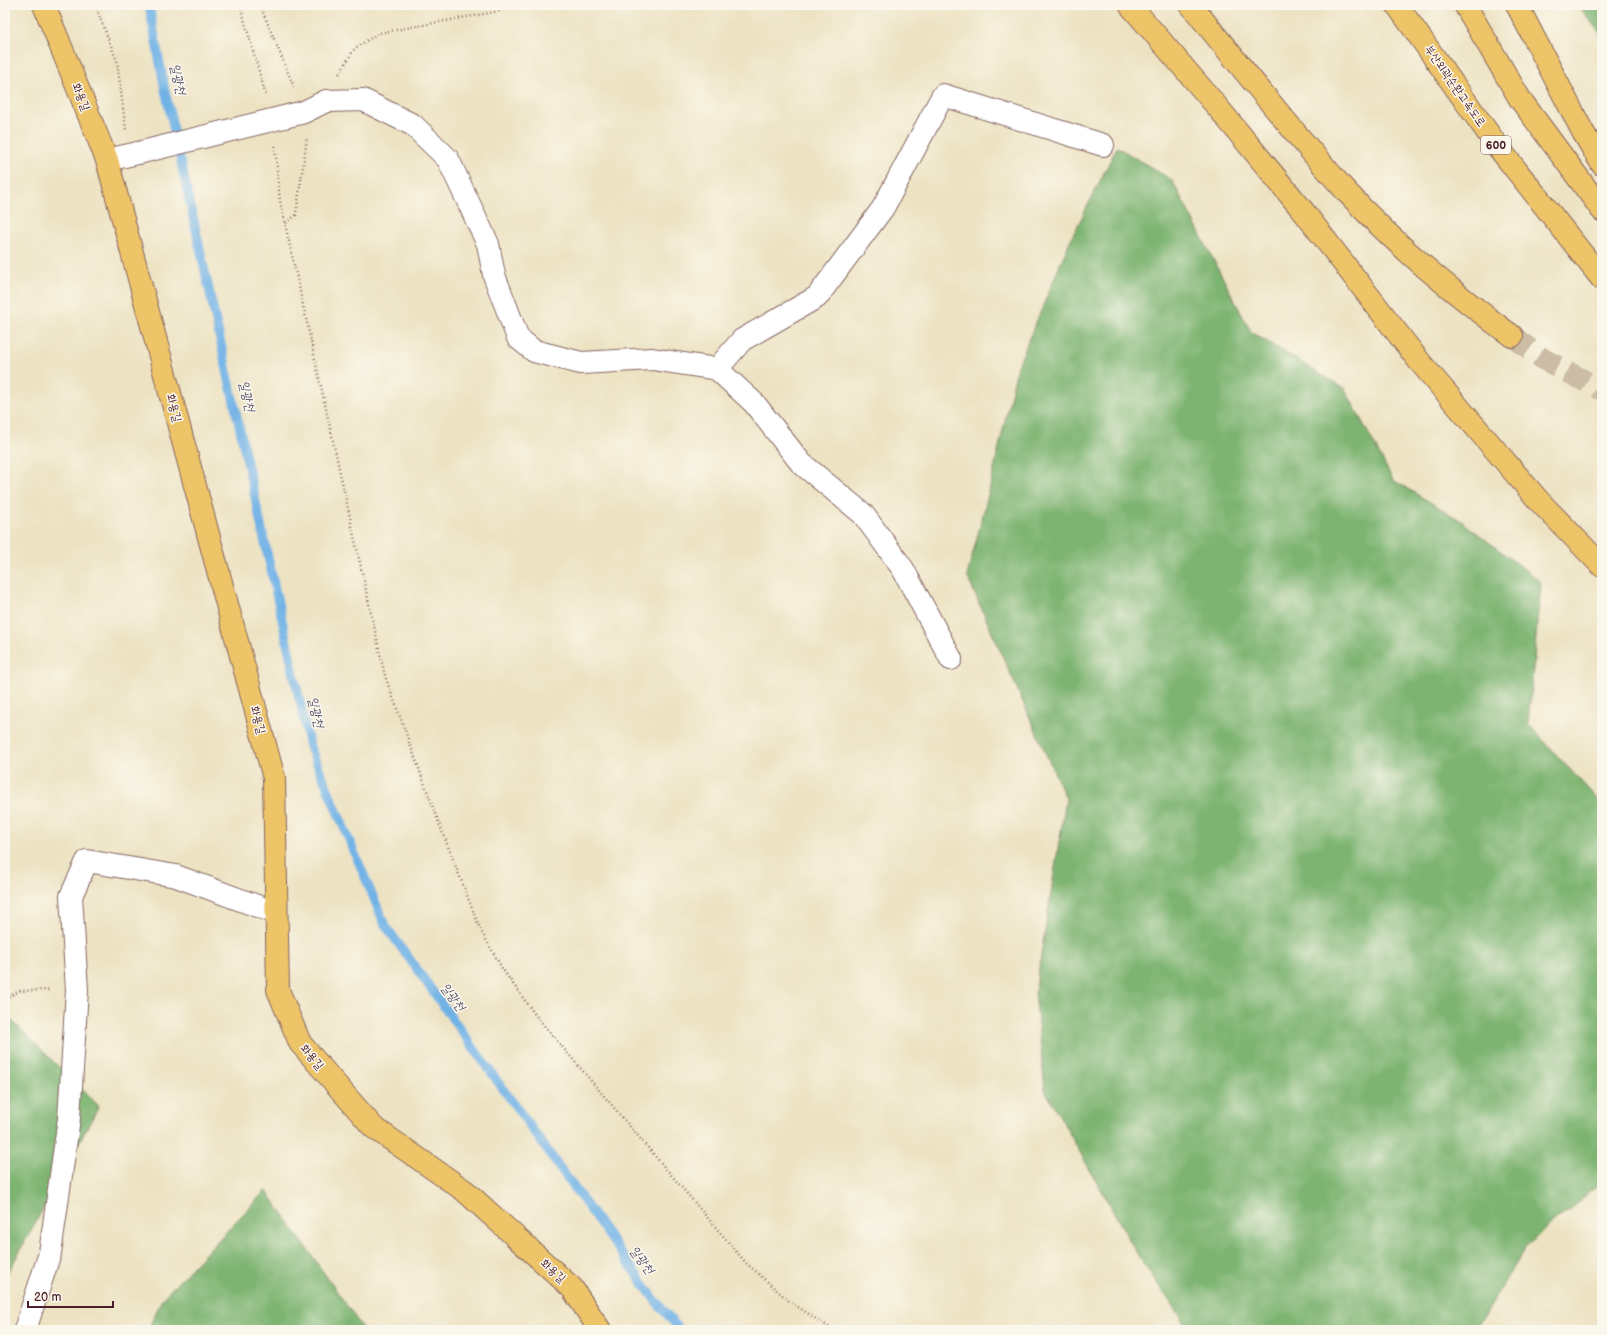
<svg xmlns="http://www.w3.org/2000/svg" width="1607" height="1335" viewBox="0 0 1607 1335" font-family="'Balsamiq Sans','Poor Story',sans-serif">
<rect width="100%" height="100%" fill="#fbf7ec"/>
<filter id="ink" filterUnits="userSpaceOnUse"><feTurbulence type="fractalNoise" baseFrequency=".025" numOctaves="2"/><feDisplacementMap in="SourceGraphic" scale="8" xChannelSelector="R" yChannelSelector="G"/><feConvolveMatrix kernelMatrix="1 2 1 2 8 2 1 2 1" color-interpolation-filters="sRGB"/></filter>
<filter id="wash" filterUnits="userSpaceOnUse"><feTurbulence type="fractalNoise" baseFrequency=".012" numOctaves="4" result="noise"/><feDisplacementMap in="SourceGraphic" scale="16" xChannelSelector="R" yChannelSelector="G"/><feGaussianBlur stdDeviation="0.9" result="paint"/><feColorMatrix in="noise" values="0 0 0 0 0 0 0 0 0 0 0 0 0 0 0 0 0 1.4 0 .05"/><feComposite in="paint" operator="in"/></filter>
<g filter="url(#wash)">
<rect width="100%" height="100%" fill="#ede3c3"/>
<g fill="#7db471" stroke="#646a4e">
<path d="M1578 5H1602V36Z"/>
<path d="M1117 147 1172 180 1251 332 1345 389 1393 480 1460 520 1541 582 1528 724 1602 804V1181L1525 1248 1480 1322 1463 1330H1190L1139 1257 1045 1090 1035 993 1066 799 967 576 989 491 1017 368 1069 243Z"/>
<path d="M5 1014 99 1106 5 1278Z"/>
<path d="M266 1190 364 1330H148L162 1299Z"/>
</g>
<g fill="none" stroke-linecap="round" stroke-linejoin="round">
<g stroke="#71b2e6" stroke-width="9">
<path d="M149 5 165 90 310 747 385 925 655 1300 680 1330"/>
<path d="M1598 1330 1602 1328"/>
</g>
</g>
</g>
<g filter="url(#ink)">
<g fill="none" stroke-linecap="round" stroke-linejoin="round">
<path stroke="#ccbca5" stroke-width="22" stroke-dasharray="22 11" stroke-linecap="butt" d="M1512 336 1543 359 1602 390"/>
<defs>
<g id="minor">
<path d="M292 115 304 112 326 101 363 100 413 125 448 159 488 244 494 275 518 338 534 351 581 363 652 359 717 369 742 340 817 297 883 208 943 95 1103 145"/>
<path d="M107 160 138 153"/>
<path d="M717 369 754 403 801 463 863 514 903 569 951 659"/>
<path d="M25 1330 50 1253 69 1118 77 990 71 896 87 861 176 876 276 913"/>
</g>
<path id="major" d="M44 5 107 160 274 778 278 990 300 1043 373 1127 465 1191 572 1288 600 1330"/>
<g id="highway">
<path d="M1130 5 1215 104 1304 212 1419 361 1539 501 1602 566"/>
<path d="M1191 5C1241 67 1291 130 1344 189 1394 244 1452 292 1512 336"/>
<path d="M1397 5 1498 147 1602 279"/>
<path d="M1465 5 1520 99 1602 210"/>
<path d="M1517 5 1583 132 1602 164"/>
</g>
</defs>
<use href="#minor" stroke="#836460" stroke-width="24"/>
<use href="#major" stroke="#836460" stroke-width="24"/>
<use href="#highway" stroke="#836460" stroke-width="24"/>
<g stroke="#836460" stroke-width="2.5" stroke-dasharray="1 3" stroke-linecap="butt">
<path d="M95 5 117 61 126 130"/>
<path d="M240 5 266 96"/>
<path d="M260 5 294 87"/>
<path d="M339 74 355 48 379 33 500 11 510 5"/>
<path d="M275 146 280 201 385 676 440 826 481 931 503 970 536 1016 746 1263 789 1301 833 1330"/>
<path d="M286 223 296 215 307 138"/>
<path d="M5 998 20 991 51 990"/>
</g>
<use href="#minor" stroke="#fff" stroke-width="22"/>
<use href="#major" stroke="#eec469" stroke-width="22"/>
<use href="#highway" stroke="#eec469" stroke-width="22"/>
<defs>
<path id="minor-bridge" d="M138 153 292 115"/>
</defs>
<use href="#minor-bridge" stroke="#836460" stroke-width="24" stroke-linecap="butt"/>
<use href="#minor-bridge" stroke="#fff" stroke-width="22"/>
</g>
</g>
<g text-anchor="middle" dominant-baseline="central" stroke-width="3" stroke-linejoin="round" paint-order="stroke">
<rect fill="#fbf7ec" stroke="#7f6065" stroke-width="1" x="1481" y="136" width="30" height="18" rx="3"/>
<g font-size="11" font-weight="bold" fill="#4a1f2b">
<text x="1496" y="145">600</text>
</g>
<g font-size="12" fill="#4a1f2b" stroke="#fbf7ec">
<text transform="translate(1455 86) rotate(55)">부산외곽순환고속도로</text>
<text transform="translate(81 97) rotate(68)">화용길</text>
<text transform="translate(174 408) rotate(75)">화용길</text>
<text transform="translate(258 720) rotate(75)">화용길</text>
<text transform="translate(312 1057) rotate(50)">화용길</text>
<text transform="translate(553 1271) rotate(42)">화용길</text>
</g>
<g font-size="13" font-style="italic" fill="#58526c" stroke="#fbf7ec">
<text transform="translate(178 79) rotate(78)">일광천</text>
<text transform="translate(247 396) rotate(78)">일광천</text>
<text transform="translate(316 712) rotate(78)">일광천</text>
<text transform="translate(453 997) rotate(54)">일광천</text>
<text transform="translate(642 1260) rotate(54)">일광천</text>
</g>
</g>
<rect width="1607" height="1335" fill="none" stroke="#fbf7ec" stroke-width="20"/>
<path d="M28 1301v6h85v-6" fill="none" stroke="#4a1f2b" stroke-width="2"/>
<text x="34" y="1301" font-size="12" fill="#4a1f2b" stroke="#fbf7ec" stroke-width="3" paint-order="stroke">20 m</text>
</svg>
